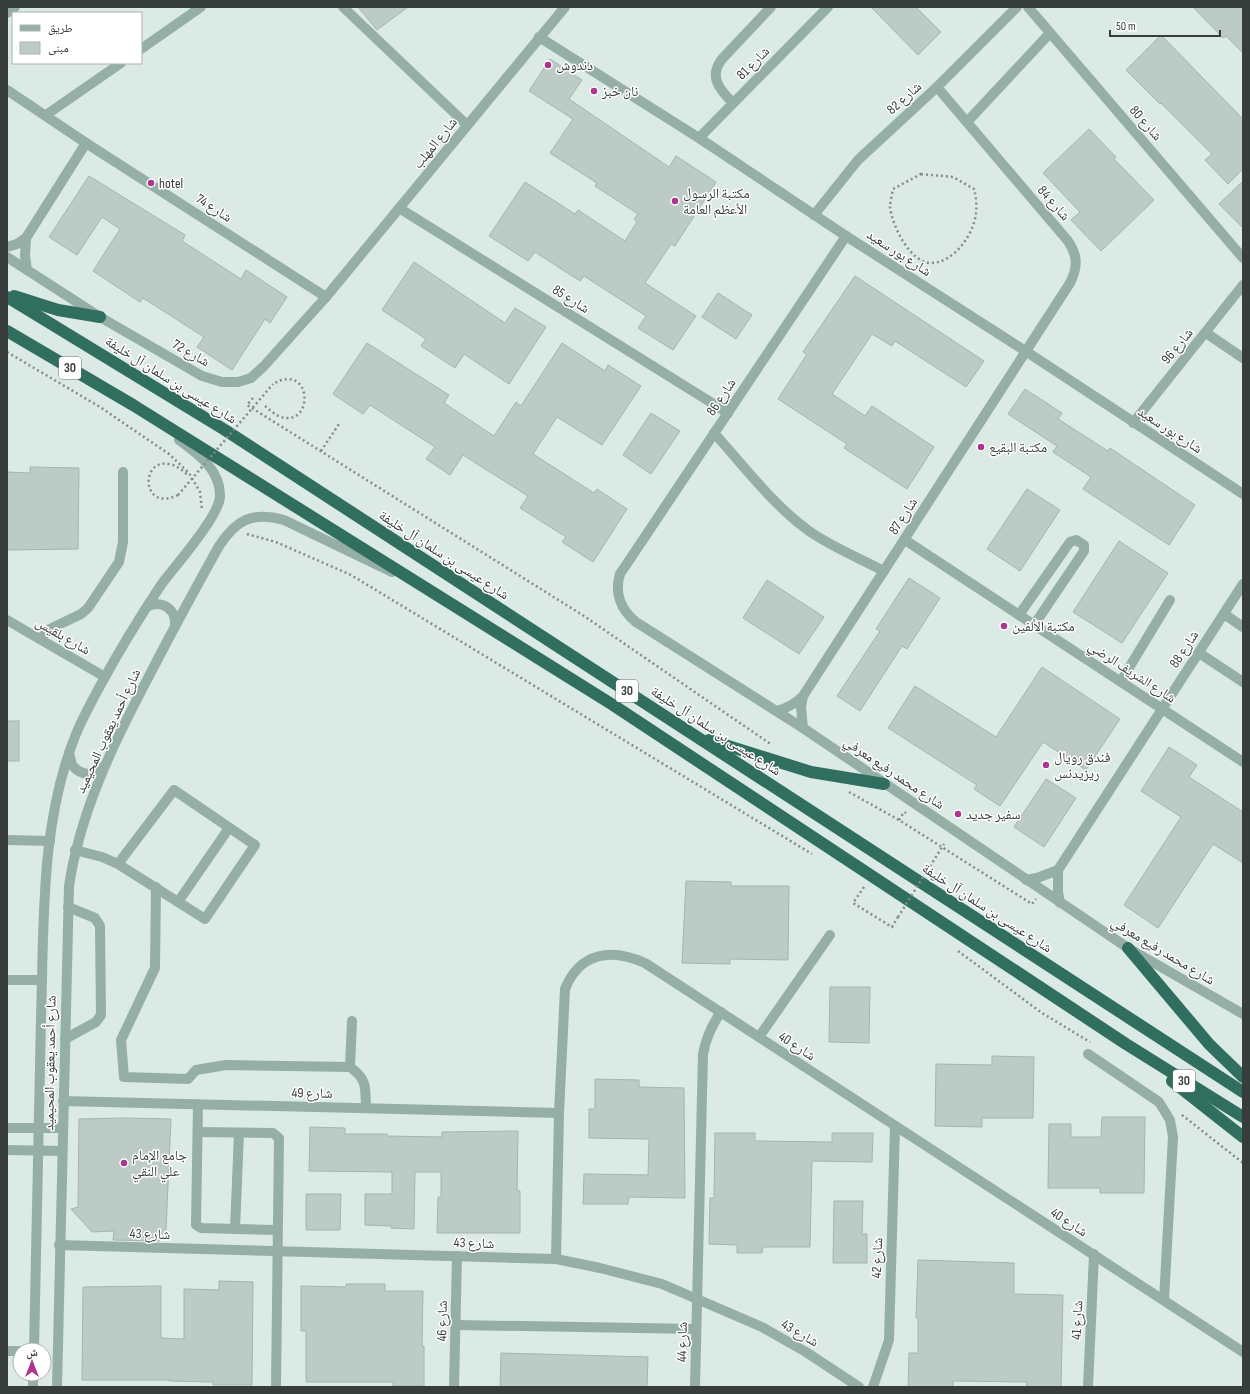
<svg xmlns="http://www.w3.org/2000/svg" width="1250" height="1394" viewBox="0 0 1250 1394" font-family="'Sofia Sans Condensed','Noto Naskh Arabic',sans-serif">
<rect width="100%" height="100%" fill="#dbeae5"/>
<g fill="#bccbc6" stroke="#a5b4b0">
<path d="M358 7H408L377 30Z"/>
<path d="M871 7H916L941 32 918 55Z"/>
<path d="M1193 7H1243V53L1226 36 1223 38Z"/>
<path d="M1161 35 1243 119V169L1228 184 1205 160 1212 154 1161 103 1160 104 1126 70Z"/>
<path d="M550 59 582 80 569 99 669 167 676 156 716 182 675 246 671 244 645 283 696 316 673 350 638 328 646 316 584 276 580 281 535 252 528 261 489 236 525 182 575 214 578 210 625 241 637 222 634 219 638 214 595 186 597 183 550 153 573 119 529 91Z"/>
<path d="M1089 129 1116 157 1114 159 1154 200 1101 251 1071 220 1080 212 1043 173Z"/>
<path d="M89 176 185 235 182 241 241 279 246 270 287 297 270 323 265 319 232 370 197 347 204 337 143 298 140 302 93 271 120 229 102 217 77 255 49 237Z"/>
<path d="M1243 181V228L1219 204Z"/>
<path d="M414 262 505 323 515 308 546 327 509 384 464 354 455 368 421 346 426 339 382 310Z"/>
<path d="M855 276 984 361 966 387 895 341 892 346 872 334 832 394 865 416 872 406 934 447 907 489 844 448 847 444 778 399 807 354 803 352Z"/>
<path d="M718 293 752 315 736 339 702 317Z"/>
<path d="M367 343 449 395 444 403 494 436 516 402 521 406 562 343 605 371 608 365 641 386 602 445 557 417 533 454 594 493 597 489 627 509 593 562 562 542 566 537 520 508 528 496 463 455 450 475 426 459 435 447 370 405 363 414 333 394Z"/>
<path d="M1025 389 1062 413 1058 419 1108 451 1110 448 1195 505 1169 545 1083 489 1091 477 1053 452 1057 446 1008 414Z"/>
<path d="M651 413 680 431 651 474 623 455Z"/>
<path d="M30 467 79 468 78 549 7 550V472L30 473Z"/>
<path d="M1027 489 1060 510 1020 571 987 549Z"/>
<path d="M1119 541 1168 573 1122 643 1073 612Z"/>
<path d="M909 578 940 598 907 649 902 646 860 711 837 696 880 631 876 629Z"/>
<path d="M767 580 824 617 799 654 743 618Z"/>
<path d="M1042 667 1120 719 1086 770 1043 742 1000 806 974 789 977 785 888 728 915 686 996 737Z"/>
<rect x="7" y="721" width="12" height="40"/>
<path d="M1169 747 1197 765 1189 777 1243 812V863L1213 844 1158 928 1124 905 1181 817 1141 791Z"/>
<path d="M1046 779 1076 798 1044 847 1014 827Z"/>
<path d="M686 881 731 882V886H789L788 960 730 959V964L682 963Z"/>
<path d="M830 987H870L869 1043 829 1042Z"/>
<path d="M992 1056 1034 1057 1033 1118H982V1127L935 1126 936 1064 992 1065Z"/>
<path d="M595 1079 639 1080V1087L684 1088 685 1198 629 1197 628 1204H583L584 1174 648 1175 649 1139 589 1138V1109H595Z"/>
<path d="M1102 1117H1145L1144 1193H1100V1188H1048L1049 1124H1071V1137H1101Z"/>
<path d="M125 1118 171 1119 166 1230 159 1241 113 1240 114 1231 92 1232 71 1209 78 1207 79 1119Z"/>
<path d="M310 1127 345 1128V1134H387V1136L442 1137V1132L518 1131 517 1190 520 1191V1233H437L438 1197H441V1172H415L414 1229 391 1228V1226L365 1225V1194H392V1172L309 1171Z"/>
<path d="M715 1133H755V1141L832 1142V1133H873L872 1162 812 1161 810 1247H763L762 1253H737V1245L709 1244 710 1198H714Z"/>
<path d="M306 1194H341L340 1230H306Z"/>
<path d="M834 1201H863L862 1234H867V1263H833Z"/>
<path d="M918 1260 1014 1263V1294L1063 1295 1061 1387H1026L1027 1382 953 1381V1387H908L909 1353H918V1318H916Z"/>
<path d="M219 1281 253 1282 252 1385H213V1382L169 1381V1380H82L83 1287 161 1286V1338L184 1339V1289L219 1290Z"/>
<path d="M346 1284H385V1291H423L422 1346H424V1386H393V1382H306V1331H301V1286L346 1287Z"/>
<path d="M501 1353 648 1357 647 1387H500Z"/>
</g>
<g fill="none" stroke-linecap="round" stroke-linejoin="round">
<g stroke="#828c89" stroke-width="2.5" stroke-dasharray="2 3" stroke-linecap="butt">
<path d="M921 174 953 177 974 189C976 196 977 205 976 213 974 234 954 263 931 263 910 263 892 225 890 207 890 202 892 195 893 189Z"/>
<path d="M7 352 100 407 169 454 189 473 200 492 202 510"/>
<path d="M253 398 247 405 584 616 772 745"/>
<path d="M265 406C270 410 275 415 281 417 315 427 312 361 273 384"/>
<path d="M321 451 339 424"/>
<path d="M178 495C141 513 140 458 169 464 176 465 182 470 188 475"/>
<path d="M247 534 276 542 351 575 812 854"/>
<path d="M849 792 899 820 1032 904 1036 899"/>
<path d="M899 820 904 812 906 813"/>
<path d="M864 887 853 903 892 927 898 917"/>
<path d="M958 951 1042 1013 1090 1042"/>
<path d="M1182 1115 1243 1163"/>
</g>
<g stroke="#95afa7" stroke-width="10">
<path d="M343 7 467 125"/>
<path d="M1028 7 1243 258"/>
<path d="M7 13 15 7"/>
<path d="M539 37 699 138 846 236 1027 352 1243 494"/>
<path d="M141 49 201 7"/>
<path d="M7 90 86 143 326 297"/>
<path d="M733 103C720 90 708 77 722 59L771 7"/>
<path d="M46 115 121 63"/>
<path d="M967 122 1050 33"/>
<path d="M699 138 828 7"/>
<path d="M399 208 728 413"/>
<path d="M814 215 858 160 937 87 1017 7"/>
<path d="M846 236 620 574C614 593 621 610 636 622L803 728 1128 948 1243 1014"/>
<path d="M26 238 25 256 27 270"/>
<path d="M7 247 17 244 26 238 86 143"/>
<path d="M7 257 100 317 202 376 222 382H238L251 378 264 366 326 297 565 7"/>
<path d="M1206 333 1243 358"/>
<path d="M1133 423 1243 285"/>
<path d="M714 433C744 466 773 505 809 531 832 547 859 558 884 571"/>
<path d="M905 540 1243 762"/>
<path d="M147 607C161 599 177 609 175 626"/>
<path d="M1224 614 1243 627"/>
<path d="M1019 615 1070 542 1076 540 1084 545V551L1034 625"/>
<path d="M7 620 105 677"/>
<path d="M40 639 50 629 81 614 88 608 119 562 123 542V472"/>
<path d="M1199 653 1243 682"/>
<path d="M1121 681 1170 600"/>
<path d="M803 696 801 707 803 728"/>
<path d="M777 711C788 708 795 704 803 696L1070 283C1078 267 1078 256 1068 241L937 87"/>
<path d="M69 753 72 765C81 776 94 777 104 766"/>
<path d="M7 840 50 841"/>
<path d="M75 850 102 857 118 864 205 919 255 845 174 790 118 864"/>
<path d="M1026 880 1037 878 1058 870"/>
<path d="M156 887 155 968 121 1040 124 1077 188 1079 196 1070 226 1065 350 1067"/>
<path d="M178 902 229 828"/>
<path d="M1060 903 1058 892V870L1243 584"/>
<path d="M7 980H42"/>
<path d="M352 1021 350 1067C368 1080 365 1088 366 1108"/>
<path d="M759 1037 830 935"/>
<path d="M65 1039 96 1022 101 1015 100 926 95 918 68 907"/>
<path d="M1088 1054 1159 1102 1170 1120 1173 1137 1164 1300"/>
<path d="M63 1101 559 1113"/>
<path d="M198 1104 196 1225 201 1228 277 1230"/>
<path d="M7 1128H63"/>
<path d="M198 1132 273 1133 279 1138 276 1387"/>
<path d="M7 1150 62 1151"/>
<path d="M235 1229 239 1133"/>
<path d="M59 1245 556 1259 600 1268 662 1284 762 1327 806 1352 859 1387"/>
<path d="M556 1259 559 1113 565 989C580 952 611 948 645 963L1243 1352"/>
<path d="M456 1325 696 1329"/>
<path d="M34 1350C36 1239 39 1129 41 1018 44 923 40 823 76 734 83 717 92 701 100 686 119 651 139 618 161 585 175 566 218 518 220 497 221 470 198 454 179 440"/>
<path d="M7 1351H20"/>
<path d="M33 1387V1374"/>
<path d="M57 1387 69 886C80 813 112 746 147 680 170 635 194 591 219 546 236 520 252 511 284 520L392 572"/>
<path d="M454 1387 457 1256"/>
<path d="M695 1387 703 1054C706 1038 711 1026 721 1012"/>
<path d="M873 1387 889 1340 895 1126"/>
<path d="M1088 1387 1094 1254"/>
</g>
<g stroke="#306f5f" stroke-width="12">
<path d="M14 296 58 310 100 317"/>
<path d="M7 297 225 430 1243 1092"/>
<path d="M7 331 133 405 613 705 1126 1044 1243 1117"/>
<path d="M709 740 811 772 884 784"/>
<path d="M1128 948 1209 1044 1243 1077"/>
<path d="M1172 1081 1243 1137"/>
</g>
<g stroke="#828c89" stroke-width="2.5" stroke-dasharray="2 3" stroke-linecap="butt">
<path d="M178 495 273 384"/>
<path d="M898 917 944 844"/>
</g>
</g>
<g fill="#ac368d" stroke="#fff" stroke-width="1.5">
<circle cx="548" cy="65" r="4"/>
<circle cx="594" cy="91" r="4"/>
<circle cx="151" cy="183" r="4"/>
<circle cx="675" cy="201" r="4"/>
<circle cx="981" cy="447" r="4"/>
<circle cx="1004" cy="626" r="4"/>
<circle cx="1046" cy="765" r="4"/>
<circle cx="958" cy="814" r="4"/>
<circle cx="124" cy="1163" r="4"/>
</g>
<g text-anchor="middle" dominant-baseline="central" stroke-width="3" stroke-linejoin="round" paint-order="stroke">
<g fill="#fff" stroke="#737776" stroke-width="1">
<rect x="59" y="357" width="22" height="22" rx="3"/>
<rect x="616" y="680" width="22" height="22" rx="3"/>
<rect x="1173" y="1070" width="22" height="22" rx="3"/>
</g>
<g font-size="13" font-weight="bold" fill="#373d3b">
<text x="70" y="368">30</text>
<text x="627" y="691">30</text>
<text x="1184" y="1081">30</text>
</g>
<g font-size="14" fill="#373d3b" stroke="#fff">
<text transform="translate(753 63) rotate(-45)">شارع 81</text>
<text transform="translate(904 98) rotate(-42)">شارع 82</text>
<text transform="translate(1146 123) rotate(49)">شارع 80</text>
<text transform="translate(435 143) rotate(-51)">شارع المهلب</text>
<text transform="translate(1054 203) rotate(49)">شارع 84</text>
<text transform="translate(214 208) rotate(33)">شارع 74</text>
<text transform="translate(899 253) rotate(33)">شارع بور سعيد</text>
<text transform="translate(571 299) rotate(32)">شارع 85</text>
<text transform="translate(1177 346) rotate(-51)">شارع 96</text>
<text transform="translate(191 353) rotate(30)">شارع 72</text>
<text transform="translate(171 380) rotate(32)">شارع عيسى بن سلمان آل خليفة</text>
<text transform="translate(721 397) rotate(-56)">شارع 86</text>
<text transform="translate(1170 430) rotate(33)">شارع بور سعيد</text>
<text transform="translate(903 516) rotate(-57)">شارع 87</text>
<text transform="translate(444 555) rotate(33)">شارع عيسى بن سلمان آل خليفة</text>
<text transform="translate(63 636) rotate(30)">شارع بلقيس</text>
<text transform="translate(1184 649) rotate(-57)">شارع 88</text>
<text transform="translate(1132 672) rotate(33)">شارع الشريف الرضي</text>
<text transform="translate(108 731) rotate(-65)">شارع أحمد يعقوب المحيميد</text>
<text transform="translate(716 731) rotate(33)">شارع عيسى بن سلمان آل خليفة</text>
<text transform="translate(894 773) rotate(34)">شارع محمد رفيع معرفي</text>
<text transform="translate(987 908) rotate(33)">شارع عيسى بن سلمان آل خليفة</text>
<text transform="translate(1163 951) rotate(31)">شارع محمد رفيع معرفي</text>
<text transform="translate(797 1046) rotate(33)">شارع 40</text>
<text transform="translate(50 1063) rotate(-89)">شارع أحمد يعقوب المحيميد</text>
<text transform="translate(312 1093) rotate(1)">شارع 49</text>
<text transform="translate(1069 1222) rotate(33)">شارع 40</text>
<text transform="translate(150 1234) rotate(2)">شارع 43</text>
<text transform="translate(474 1243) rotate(2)">شارع 43</text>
<text transform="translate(877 1258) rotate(-88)">شارع 42</text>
<text transform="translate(1077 1320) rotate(-87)">شارع 41</text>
<text transform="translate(442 1321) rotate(-89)">شارع 46</text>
<text transform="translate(800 1333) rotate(30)">شارع 43</text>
<text transform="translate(682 1342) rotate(-89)">شارع 44</text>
</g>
<g font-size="14" fill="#373d3b" stroke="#fff" text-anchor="start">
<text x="556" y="65">دندوش</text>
<text x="602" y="91">نان خبز</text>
<text x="159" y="183">hotel</text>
<text x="683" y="193">مكتبة الرسول<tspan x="683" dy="16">الأعظم العامة</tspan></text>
<text x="989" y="447">مكتبة البقيع</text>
<text x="1012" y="626">مكتبة الألفين</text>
<text x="1054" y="757">فندق رويال<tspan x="1054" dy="16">ريزيدنس</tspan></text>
<text x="966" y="814">سفير جديد</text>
<text x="132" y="1155">جامع الإمام<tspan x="132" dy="16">علي النقي</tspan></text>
</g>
</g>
<rect width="1250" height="1394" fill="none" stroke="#373d3b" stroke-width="16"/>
<rect x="12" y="12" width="130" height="52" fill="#ffffff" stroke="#afb1b1"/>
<rect x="20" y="25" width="20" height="6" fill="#95afa7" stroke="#afb1b1"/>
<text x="48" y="32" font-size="12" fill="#373d3b">طريق</text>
<rect x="20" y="42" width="20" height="12" fill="#bccbc6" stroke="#afb1b1"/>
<text x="48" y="52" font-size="12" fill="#373d3b">مبنى</text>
<g transform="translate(32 1362)"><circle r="19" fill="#ffffff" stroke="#afb1b1"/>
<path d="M0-3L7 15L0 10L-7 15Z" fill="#ac368d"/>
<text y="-6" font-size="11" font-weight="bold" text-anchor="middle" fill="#373d3b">ش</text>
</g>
<path d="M1110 30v6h110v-6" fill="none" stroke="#373d3b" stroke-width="2"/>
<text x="1116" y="30" font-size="12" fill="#373d3b" stroke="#ffffff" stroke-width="3" paint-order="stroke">50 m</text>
</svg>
